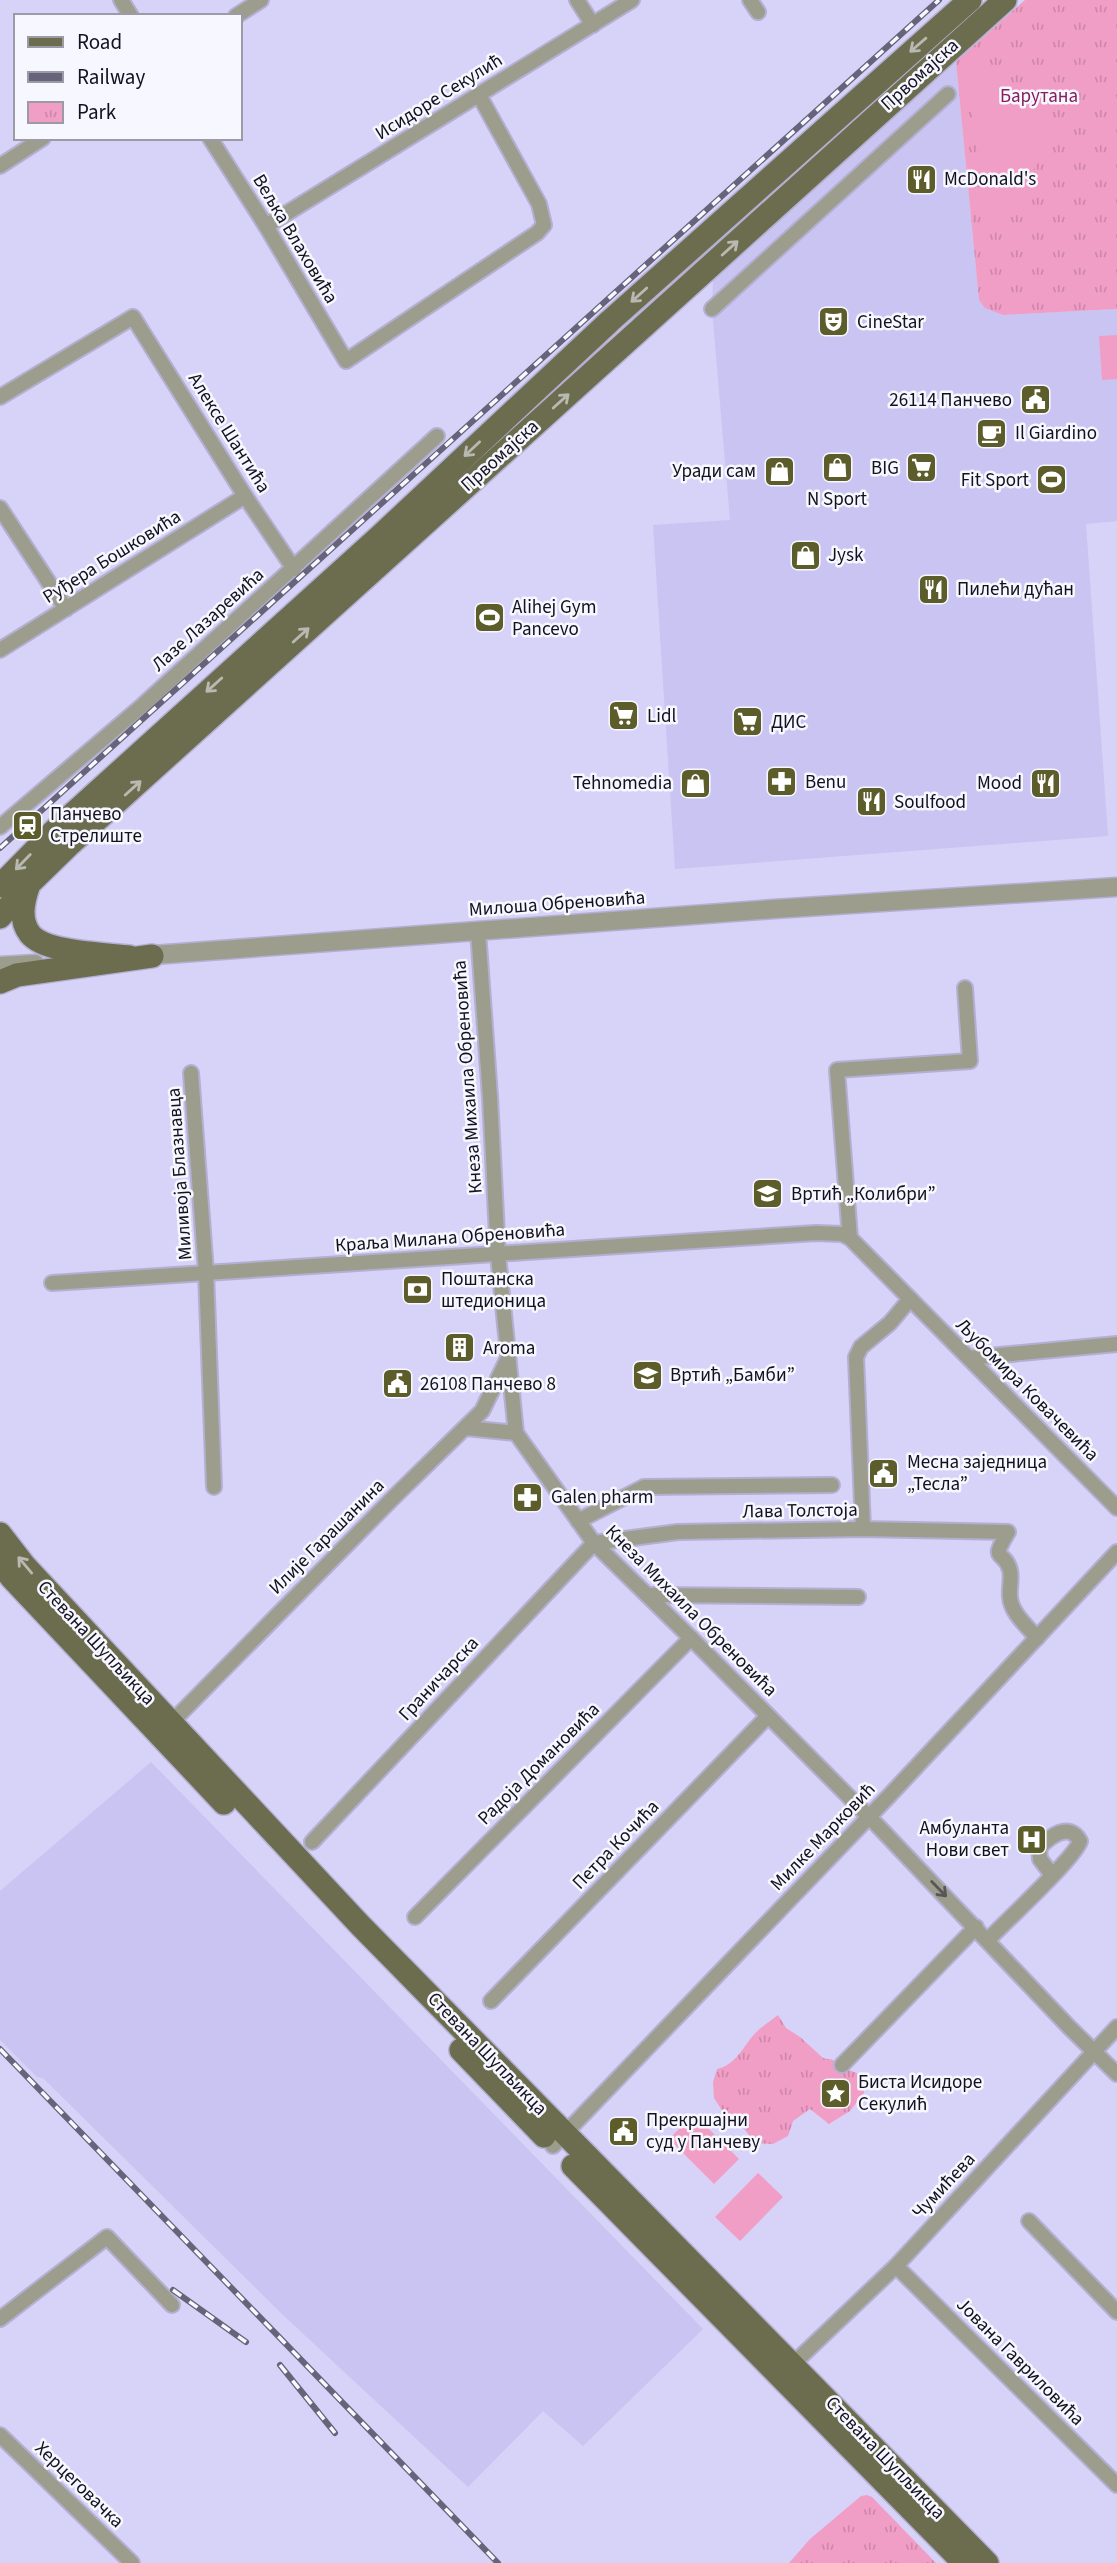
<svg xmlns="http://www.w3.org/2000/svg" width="1117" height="2563" viewBox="0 0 1117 2563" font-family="'Source Sans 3',sans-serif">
<defs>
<pattern id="park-tufts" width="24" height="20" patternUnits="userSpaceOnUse" patternTransform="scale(1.75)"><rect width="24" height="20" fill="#f19ec6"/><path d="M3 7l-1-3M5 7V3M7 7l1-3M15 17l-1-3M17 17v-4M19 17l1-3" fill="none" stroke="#ce87aa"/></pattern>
</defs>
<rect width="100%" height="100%" fill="#d6d2f8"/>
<g fill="#c9c4f1">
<path d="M956 62 979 300 1003 315 1117 309V521L1086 524 1108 836 675 869 653 525 730 520 712 309 713 278Z"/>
<path d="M151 1762 703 2329 583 2446 543 2411 468 2487 284 2316 43 2078 37 2077 0 2040V1891Z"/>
</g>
<g fill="url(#park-tufts)">
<path d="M1025 0H1117V309L1003 315 985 308 979 300 956 62Z"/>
<path d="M778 2015 786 2028 800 2037 823 2058 833 2060 843 2068 862 2075 864 2093 850 2111 829 2124 810 2109 793 2121 788 2136 773 2144 755 2143 742 2126 723 2112 714 2098 713 2082 717 2069C733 2066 742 2050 751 2038 758 2029 769 2022 778 2015Z"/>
<path d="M867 2495 872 2497 936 2563H789L810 2539 861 2496Z"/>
</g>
<g fill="#f19ec6">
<path d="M984 57 1058 133 991 234 966 76Z"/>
<path d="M1117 335V379L1102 380 1099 336Z"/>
<path d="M694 2114 739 2159 714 2184 669 2139Z"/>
<path d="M758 2173 783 2197 740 2241 715 2217Z"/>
</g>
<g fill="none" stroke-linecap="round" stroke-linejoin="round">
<defs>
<g id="minor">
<path d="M121 0 131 16"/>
<path d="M577 0 593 25"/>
<path d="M750 0 758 12"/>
<path d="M236 16 261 0"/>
<path d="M210 138 266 226 346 361 537 233 544 225 539 204 479 95"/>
<path d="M0 166 43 138"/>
<path d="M266 226 632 0"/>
<path d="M712 309 948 94"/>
<path d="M0 397 133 317 245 496 294 569"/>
<path d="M0 508 66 609"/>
<path d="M0 650 245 496"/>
<path d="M0 827 143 705 437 436"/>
<path d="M478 931 490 1097 498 1255 516 1433 594 1543 691 1638 878 1826 1069 2027 1117 2074"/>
<path d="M191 1073 206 1272 214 1487"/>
<path d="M850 1238 837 1070 970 1061 965 988"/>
<path d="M52 1283 816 1233 842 1234 850 1238 1117 1508"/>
<path d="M969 1358 1117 1344"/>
<path d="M466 1428 516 1433"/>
<path d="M578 1521 644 1487 832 1485"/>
<path d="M863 1529 856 1357 861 1347 890 1323 910 1299"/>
<path d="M594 1543 678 1532 863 1529 1008 1532C989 1564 1004 1548 1010 1570 1012 1578 1009 1588 1010 1597 1011 1613 1027 1626 1037 1638"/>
<path d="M648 1595 858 1597"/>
<path d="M167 1727 391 1500 482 1411 508 1358"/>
<path d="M312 1842 594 1543"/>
<path d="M415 1917 691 1638"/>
<path d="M988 1940C1004 1923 1076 1857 1080 1841 1069 1821 1049 1837 1039 1848L1040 1859 1052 1875"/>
<path d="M491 2001 768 1716"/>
<path d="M842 2065 976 1927"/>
<path d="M553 2146 889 1796 1117 1552"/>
<path d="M1029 2221 1117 2312"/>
<path d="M896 2266 1117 2485"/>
<path d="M0 2319 107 2237 172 2305"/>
<path d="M793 2364 896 2266 1117 2027"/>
<path d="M0 2435 132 2563"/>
</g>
<g id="tertiary">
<path d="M140 956 774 909 1117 887"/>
<path d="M0 966 35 964"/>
</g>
<g id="primary">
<path d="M0 886 54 831 379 537 610 321 970 0"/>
<path d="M28 887C23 902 19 920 30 934 45 953 105 954 129 957"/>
<path d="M0 917 29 884 69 845 1005 0"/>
<path d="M0 982 17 975 152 956"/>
<path d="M0 1534 24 1565 360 1925 987 2563"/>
<path d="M0 1562 11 1577 224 1803"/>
<path d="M461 2050 544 2136"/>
<path d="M573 2166 964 2563"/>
</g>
</defs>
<use href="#minor" stroke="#b3afd1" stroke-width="18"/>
<use href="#tertiary" stroke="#b3afd1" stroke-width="21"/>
<use href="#primary" stroke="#b3afd1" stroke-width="26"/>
<use href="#minor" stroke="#9c9d8d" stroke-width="14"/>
<use href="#tertiary" stroke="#9c9d8d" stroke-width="18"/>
<use href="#primary" stroke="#6c6d4f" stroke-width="23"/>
<defs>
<g id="rail">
<path d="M0 848 939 0"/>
<path d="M0 2049 498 2563"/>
<path d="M173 2290 246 2342"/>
<path d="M280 2365 335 2433"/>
</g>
</defs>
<use href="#rail" stroke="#66637a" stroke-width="6"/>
<use href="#rail" stroke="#f7f7ff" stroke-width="3.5" stroke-dasharray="10" stroke-linecap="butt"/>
</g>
<defs><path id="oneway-shaft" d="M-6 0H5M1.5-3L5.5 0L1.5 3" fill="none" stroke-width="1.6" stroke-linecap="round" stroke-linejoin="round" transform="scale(1.75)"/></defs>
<g stroke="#b8b9b0">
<use href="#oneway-shaft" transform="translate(918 45) rotate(139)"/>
<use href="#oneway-shaft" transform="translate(730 248) rotate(-42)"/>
<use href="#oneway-shaft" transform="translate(639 295) rotate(138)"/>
<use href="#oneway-shaft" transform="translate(561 401) rotate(-42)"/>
<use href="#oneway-shaft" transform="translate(472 449) rotate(137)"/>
<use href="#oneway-shaft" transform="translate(301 635) rotate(-42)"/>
<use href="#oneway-shaft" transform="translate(214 685) rotate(138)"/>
<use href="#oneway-shaft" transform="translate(133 788) rotate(-42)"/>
<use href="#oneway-shaft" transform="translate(23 862) rotate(134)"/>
<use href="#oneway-shaft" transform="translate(25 1565) rotate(-130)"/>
</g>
<use stroke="#585756" href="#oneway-shaft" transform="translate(939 1889) rotate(46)"/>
<defs>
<symbol id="restaurant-square" viewBox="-11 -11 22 22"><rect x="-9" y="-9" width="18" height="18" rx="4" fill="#5c5d2a" stroke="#f7f7ff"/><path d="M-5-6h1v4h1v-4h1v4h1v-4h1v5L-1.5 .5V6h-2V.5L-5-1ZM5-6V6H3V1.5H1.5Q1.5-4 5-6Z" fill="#fff"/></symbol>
<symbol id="theatre-square" viewBox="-11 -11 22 22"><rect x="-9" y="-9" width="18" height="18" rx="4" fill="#5c5d2a" stroke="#f7f7ff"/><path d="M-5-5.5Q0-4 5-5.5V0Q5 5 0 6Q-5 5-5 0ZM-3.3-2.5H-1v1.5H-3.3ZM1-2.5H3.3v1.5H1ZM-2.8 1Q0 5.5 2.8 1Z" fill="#fff"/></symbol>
<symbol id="civic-square" viewBox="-11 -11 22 22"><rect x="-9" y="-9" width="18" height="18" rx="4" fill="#5c5d2a" stroke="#f7f7ff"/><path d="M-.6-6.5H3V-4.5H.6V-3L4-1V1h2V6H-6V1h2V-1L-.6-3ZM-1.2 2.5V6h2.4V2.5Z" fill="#fff"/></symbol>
<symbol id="cafe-square" viewBox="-11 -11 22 22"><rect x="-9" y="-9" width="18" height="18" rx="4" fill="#5c5d2a" stroke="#f7f7ff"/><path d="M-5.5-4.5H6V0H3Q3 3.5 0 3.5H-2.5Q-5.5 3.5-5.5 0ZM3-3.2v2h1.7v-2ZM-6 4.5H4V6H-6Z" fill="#fff"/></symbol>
<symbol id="shop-square" viewBox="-11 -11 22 22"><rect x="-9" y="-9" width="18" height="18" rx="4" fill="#5c5d2a" stroke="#f7f7ff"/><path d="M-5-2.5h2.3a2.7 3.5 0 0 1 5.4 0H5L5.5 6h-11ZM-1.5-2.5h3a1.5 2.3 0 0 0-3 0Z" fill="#fff"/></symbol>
<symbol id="supermarket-square" viewBox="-11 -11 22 22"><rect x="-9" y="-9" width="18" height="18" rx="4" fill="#5c5d2a" stroke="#f7f7ff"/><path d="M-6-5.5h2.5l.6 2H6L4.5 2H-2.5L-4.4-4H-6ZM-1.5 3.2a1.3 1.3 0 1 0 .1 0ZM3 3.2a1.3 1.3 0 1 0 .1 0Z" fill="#fff"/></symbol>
<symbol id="stadium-square" viewBox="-11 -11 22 22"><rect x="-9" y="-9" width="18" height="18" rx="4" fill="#5c5d2a" stroke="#f7f7ff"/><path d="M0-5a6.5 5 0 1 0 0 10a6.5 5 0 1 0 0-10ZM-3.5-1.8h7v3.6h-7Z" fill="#fff"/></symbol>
<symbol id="pharmacy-square" viewBox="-11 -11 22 22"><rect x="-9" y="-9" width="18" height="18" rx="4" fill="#5c5d2a" stroke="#f7f7ff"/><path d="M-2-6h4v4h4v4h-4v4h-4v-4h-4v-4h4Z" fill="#fff"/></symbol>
<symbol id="station-square" viewBox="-11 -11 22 22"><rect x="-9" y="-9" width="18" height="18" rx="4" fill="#5c5d2a" stroke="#f7f7ff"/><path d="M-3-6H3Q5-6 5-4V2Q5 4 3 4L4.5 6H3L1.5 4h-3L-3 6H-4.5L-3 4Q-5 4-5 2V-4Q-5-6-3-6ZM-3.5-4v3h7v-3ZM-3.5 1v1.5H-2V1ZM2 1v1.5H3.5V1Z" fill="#fff"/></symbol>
<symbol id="school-square" viewBox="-11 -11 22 22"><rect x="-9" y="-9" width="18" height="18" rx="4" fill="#5c5d2a" stroke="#f7f7ff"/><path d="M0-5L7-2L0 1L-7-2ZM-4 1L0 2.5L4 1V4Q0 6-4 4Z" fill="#fff"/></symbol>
<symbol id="bank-square" viewBox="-11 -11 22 22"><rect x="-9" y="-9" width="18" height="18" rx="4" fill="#5c5d2a" stroke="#f7f7ff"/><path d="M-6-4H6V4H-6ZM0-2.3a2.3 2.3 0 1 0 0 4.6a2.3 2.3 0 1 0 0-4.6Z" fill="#fff"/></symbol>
<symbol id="building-square" viewBox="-11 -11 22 22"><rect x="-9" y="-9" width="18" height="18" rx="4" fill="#5c5d2a" stroke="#f7f7ff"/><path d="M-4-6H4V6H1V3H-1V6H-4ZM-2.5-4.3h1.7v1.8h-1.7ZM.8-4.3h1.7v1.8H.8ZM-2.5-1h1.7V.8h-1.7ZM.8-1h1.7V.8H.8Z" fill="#fff"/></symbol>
<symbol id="hospital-square" viewBox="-11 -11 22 22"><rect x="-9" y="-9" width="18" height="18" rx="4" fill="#5c5d2a" stroke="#f7f7ff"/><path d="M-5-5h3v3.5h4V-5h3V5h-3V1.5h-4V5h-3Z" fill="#fff"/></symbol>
<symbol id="sight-square" viewBox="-11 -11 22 22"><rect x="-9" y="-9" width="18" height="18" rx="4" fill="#5c5d2a" stroke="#f7f7ff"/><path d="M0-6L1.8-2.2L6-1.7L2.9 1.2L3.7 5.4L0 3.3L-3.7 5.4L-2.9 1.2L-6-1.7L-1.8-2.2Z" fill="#fff"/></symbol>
</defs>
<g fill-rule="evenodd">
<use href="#restaurant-square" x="904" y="162" width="35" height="35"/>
<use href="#theatre-square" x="816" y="304" width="35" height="35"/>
<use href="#civic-square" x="1018" y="382" width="35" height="35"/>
<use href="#cafe-square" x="974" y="416" width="35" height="35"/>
<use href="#shop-square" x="820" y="450" width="35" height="35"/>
<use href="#supermarket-square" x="904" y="450" width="35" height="35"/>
<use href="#shop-square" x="762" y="454" width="35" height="35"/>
<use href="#stadium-square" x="1034" y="462" width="35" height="35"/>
<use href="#shop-square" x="788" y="538" width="35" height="35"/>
<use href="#restaurant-square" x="916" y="572" width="35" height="35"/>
<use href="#stadium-square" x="472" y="600" width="35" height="35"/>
<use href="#supermarket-square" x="606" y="698" width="35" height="35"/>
<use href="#supermarket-square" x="730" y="704" width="35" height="35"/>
<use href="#pharmacy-square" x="764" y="764" width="35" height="35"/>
<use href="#shop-square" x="678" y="766" width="35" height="35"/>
<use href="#restaurant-square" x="1028" y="766" width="35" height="35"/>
<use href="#restaurant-square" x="854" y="784" width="35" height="35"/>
<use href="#station-square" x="10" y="808" width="35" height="35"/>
<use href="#school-square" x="750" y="1176" width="35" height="35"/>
<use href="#bank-square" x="400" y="1272" width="35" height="35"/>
<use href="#building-square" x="442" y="1330" width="35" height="35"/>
<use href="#school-square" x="630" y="1358" width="35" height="35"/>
<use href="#civic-square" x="380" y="1366" width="35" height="35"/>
<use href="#civic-square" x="866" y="1456" width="35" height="35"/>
<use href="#pharmacy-square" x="510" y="1480" width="35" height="35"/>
<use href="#hospital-square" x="1014" y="1822" width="35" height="35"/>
<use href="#sight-square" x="818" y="2076" width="35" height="35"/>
<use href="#civic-square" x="606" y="2114" width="35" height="35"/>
</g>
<g text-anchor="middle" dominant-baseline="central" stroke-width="5" stroke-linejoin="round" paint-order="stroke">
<g font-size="19" fill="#13111e" stroke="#f7f7ff">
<text transform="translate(920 75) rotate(-42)">Првомајска</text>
<text transform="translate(439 97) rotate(-32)">Исидоре Секулић</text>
<text transform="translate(295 239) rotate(59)">Вељка Влаховића</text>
<text transform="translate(229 433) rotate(58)">Алексе Шантића</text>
<text transform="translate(500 456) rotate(-42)">Првомајска</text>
<text transform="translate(112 557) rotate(-32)">Руђера Бошковића</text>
<text transform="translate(208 620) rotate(-42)">Лазе Лазаревића</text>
<text transform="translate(557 904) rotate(-4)">Милоша Обреновића</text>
<text transform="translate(468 1077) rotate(-94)">Кнеза Михаила Обреновића</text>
<text transform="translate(180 1174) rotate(-94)">Миливоја Блазнавца</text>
<text transform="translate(450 1238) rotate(-4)">Краља Милана Обреновића</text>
<text transform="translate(1027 1390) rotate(45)">Љубомира Ковачевића</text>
<text transform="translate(800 1511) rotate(-1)">Лава Толстоја</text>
<text transform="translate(327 1537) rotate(-45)">Илије Гарашанина</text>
<text transform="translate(691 1611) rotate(45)">Кнеза Михаила Обреновића</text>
<text transform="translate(96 1643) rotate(47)">Стевана Шупљикца</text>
<text transform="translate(439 1679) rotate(-47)">Граничарска</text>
<text transform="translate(539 1764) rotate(-45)">Радоја Домановића</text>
<text transform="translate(823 1837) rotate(-46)">Милке Марковић</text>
<text transform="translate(616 1845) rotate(-46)">Петра Кочића</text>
<text transform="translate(487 2054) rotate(46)">Стевана Шупљикца</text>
<text transform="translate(944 2186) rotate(-47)">Чумићева</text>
<text transform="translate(1020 2362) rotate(45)">Јована Гавриловића</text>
<text transform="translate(885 2458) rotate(46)">Стевана Шупљикца</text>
<text transform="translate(79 2485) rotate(44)">Херцеговачка</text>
</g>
<g font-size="19" fill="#871d5b" stroke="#f7f7ff">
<text x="1039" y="96">Барутана</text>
</g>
<g font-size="19" fill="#13111e" stroke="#f7f7ff" text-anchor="start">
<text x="944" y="179">McDonald's</text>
<text x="857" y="322">CineStar</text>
<text x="1012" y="400" text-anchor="end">26114 Панчево</text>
<text x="1015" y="433">Il Giardino</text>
<text x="899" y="468" text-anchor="end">BIG</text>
<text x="756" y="471" text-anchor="end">Уради сам</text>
<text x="1029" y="480" text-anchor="end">Fit Sport</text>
<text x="837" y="499" text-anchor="middle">N Sport</text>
<text x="828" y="555">Jysk</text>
<text x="957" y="589">Пилећи дућан</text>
<text x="512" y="607">Alihej Gym<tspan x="512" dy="22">Pancevo</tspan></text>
<text x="647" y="716">Lidl</text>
<text x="771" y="722">ДИС</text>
<text x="805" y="782">Benu</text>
<text x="672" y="783" text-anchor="end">Tehnomedia</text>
<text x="1022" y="783" text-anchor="end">Mood</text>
<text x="894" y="802">Soulfood</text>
<text x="50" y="814">Панчево<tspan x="50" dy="22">Стрелиште</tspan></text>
<text x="791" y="1194">Вртић „Колибри”</text>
<text x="441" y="1279">Поштанска<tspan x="441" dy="22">штедионица</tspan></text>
<text x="483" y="1348">Aroma</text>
<text x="670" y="1375">Вртић „Бамби”</text>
<text x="420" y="1384">26108 Панчево 8</text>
<text x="907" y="1462">Месна заједница<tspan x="907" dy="22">„Тесла”</tspan></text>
<text x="551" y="1497">Galen pharm</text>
<text x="1009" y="1828" text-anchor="end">Амбуланта<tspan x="1009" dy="22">Нови свет</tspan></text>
<text x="858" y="2082">Биста Исидоре<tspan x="858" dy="22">Секулић</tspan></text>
<text x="646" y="2120">Прекршајни<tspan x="646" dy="22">суд у Панчеву</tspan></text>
</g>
</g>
<rect x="14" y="14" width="228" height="126" fill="#f7f7ff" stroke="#9c9ba5" stroke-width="2"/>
<rect x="28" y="37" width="35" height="10" fill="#6c6d4f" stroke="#9c9ba5" stroke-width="2"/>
<text x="77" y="49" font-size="21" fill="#13111e">Road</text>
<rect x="28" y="72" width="35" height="10" fill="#66637a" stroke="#9c9ba5" stroke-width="2"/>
<text x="77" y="84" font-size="21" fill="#13111e">Railway</text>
<rect x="28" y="102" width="35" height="21" fill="url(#park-tufts)" stroke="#9c9ba5" stroke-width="2"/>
<text x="77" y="119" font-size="21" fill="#13111e">Park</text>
</svg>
